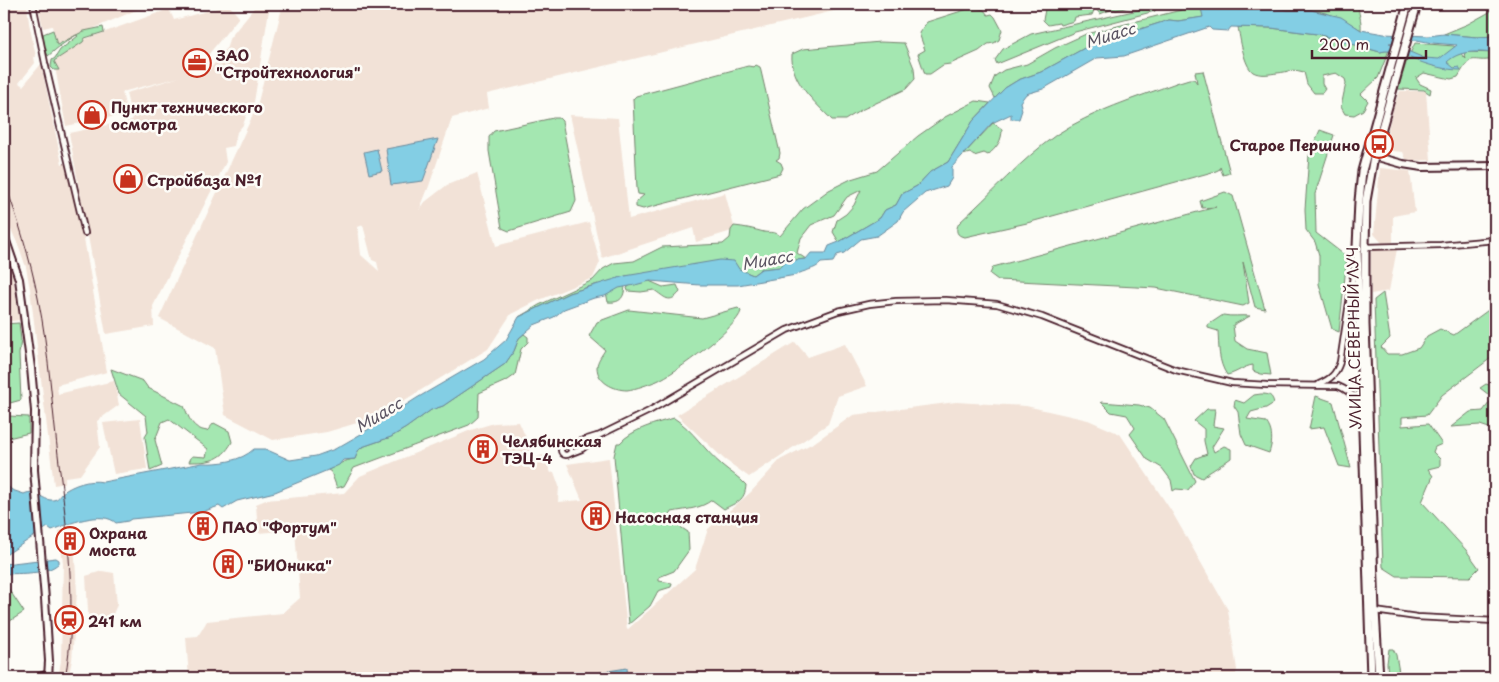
<svg xmlns="http://www.w3.org/2000/svg" width="1499" height="682" viewBox="0 0 1499 682" font-family="'Playpen Sans',sans-serif">
<rect width="100%" height="100%" fill="#fdfcf7"/>
<filter id="ink" filterUnits="userSpaceOnUse"><feTurbulence type="fractalNoise" baseFrequency=".02" numOctaves="2"/><feDisplacementMap in="SourceGraphic" scale="10" xChannelSelector="R" yChannelSelector="G"/><feConvolveMatrix kernelMatrix="1 2 1 2 8 2 1 2 1" color-interpolation-filters="sRGB"/></filter>
<g filter="url(#ink)">
<g fill="#f2e2d7" fill-rule="evenodd">
<path d="M4 4H27L29 23 36 57H34L35 63 19 83 23 86 41 64 62 164 67 163 77 198 107 372 57 385 58 394 114 381 119 405 97 421 100 447 80 475 65 477V483L54 485 30 289 26 267 19 247 4 214Z"/>
<path d="M38 4H157L134 11 57 44 52 26 43 28Z"/>
<path d="M257 4H270L254 102 248 111 243 125 237 132 234 146 224 148 226 162 153 306 154 326 106 334 69 133 132 120 126 93 180 77 122 92 127 114 66 126 54 62 80 41 169 9 174 20 229 5 239 17 208 55 204 71H209L227 47 229 39Z"/>
<path d="M283 4H863L487 94 489 108 452 118 429 186 419 211 425 202 447 185 477 173 496 246 589 222 600 262 593 278 537 301 511 314 488 349 377 417 327 432 273 440 225 415 215 348 159 318 257 106ZM363 225 372 260 377 262 379 271 361 255 358 227Z"/>
<path d="M1400 91H1426L1431 160 1410 161 1406 159 1403 152 1383 150 1394 105Z"/>
<path d="M570 115 618 118 629 219 725 193 735 230 696 242 693 228 602 258Z"/>
<path d="M1380 168 1410 171 1415 212 1393 216V242L1382 243 1374 234Z"/>
<path d="M1376 248 1397 249 1389 291 1371 294V252Z"/>
<path d="M4 258H6L12 270 20 320 4 322Z"/>
<path d="M795 342 808 357 845 344 867 386 838 396 828 424 749 477 724 459 677 415Z"/>
<path d="M956 402 1026 406 1088 420 1120 434 1172 512 1228 610 1237 670 1235 678H189L186 637 198 636 207 621 283 613 300 598 295 530 258 533 256 504 266 500 344 493 360 476 471 430 494 423 519 422 535 458 543 455 551 473 554 472 559 486 558 502 582 500 567 464 609 458 627 630 695 569 708 529 751 492 780 460 815 442 853 415Z"/>
<path d="M140 419 147 469 114 474 103 423Z"/>
<path d="M73 526 77 592 72 660 69 674H74L75 678H58L61 661 63 563 59 531Z"/>
<path d="M102 571 114 573 117 605 108 625 89 628 86 576Z"/>
</g>
<g fill="#a4e7b1" stroke="#77836e">
<path d="M1046 4H1142L1116 10 1113 9 1100 14 1095 8 1092 15 1075 17 1074 21 1060 25 1059 23 1048 25 1043 20Z"/>
<path d="M1186 4H1201L1204 17 1178 21 1169 20 1090 45 1041 72 1018 80 1005 88 995 98 990 88 995 76 1004 70 1027 64 1055 48 1086 34 1181 10Z"/>
<path d="M1246 4H1358C1358 13 1362 20 1361 30 1344 19 1331 13 1311 10 1292 8 1261 14 1246 4Z"/>
<path d="M1495 4V36L1477 37 1444 34 1468 24 1495 9Z"/>
<path d="M1156 6 1155 11 1075 32 997 64 995 60 1003 49 1031 34Z"/>
<path d="M974 7 984 10 988 15 992 14 995 17 1002 30 999 40 994 43 988 44 979 51 950 64 943 65 930 74H925L918 54 925 50 919 33 927 22Z"/>
<path d="M103 27 104 32 85 38 83 42 54 61 59 70H54L51 67 52 60 55 58 60 50 78 36 76 35 60 46 48 56 44 46 43 34 53 30 57 45 84 31Z"/>
<path d="M1238 27 1271 28 1317 34 1380 52 1389 50 1378 78 1361 94 1368 101 1363 110 1354 115 1345 114 1341 107 1346 83 1345 79 1336 73 1322 76V84L1325 89 1322 93H1314L1307 84 1304 72C1288 68 1291 72 1277 73 1270 74 1260 76 1253 72 1244 66 1240 38 1238 27Z"/>
<path d="M880 42 904 43 914 68 915 79 906 89 861 110 845 120H832C815 102 790 82 792 54L803 49Z"/>
<path d="M1415 43 1454 46 1466 59 1464 53 1469 52 1495 53V59C1470 64 1474 50 1458 77L1451 79 1424 73 1416 78 1420 84 1431 89 1430 94 1424 90 1398 89 1407 60Z"/>
<path d="M756 65 760 67 780 153 779 158 776 160 781 163 783 168 780 174 643 209 636 207V202L644 195 638 194 637 189 633 99 636 96 748 66 754 67Z"/>
<path d="M1203 71 1230 173 1223 175 1220 167V169L1216 171 1027 223 965 237C956 236 955 230 959 223 991 194 1021 160 1056 135 1092 111 1136 98 1176 83L1189 79H1194L1197 83 1195 72Z"/>
<path d="M976 101 990 103 973 121 948 162 930 172 917 186 902 194 896 205 885 210 880 218 839 242 833 232 837 220 846 214 854 205 861 190 847 197 834 215 811 225 801 238 797 253 806 259 786 261 780 267 761 269 753 275 739 269 625 276C625 290 626 304 608 302L606 292 598 284 569 293 519 317 539 305 593 280 603 269 614 263 634 261 662 247 723 244 730 238 731 230 734 226C745 227 753 229 764 232 770 233 775 231 780 236L803 209 829 190 851 179 877 171 918 136 945 117Z"/>
<path d="M553 118H559L562 121 574 185 576 201 571 212 509 231 502 228 489 151V137L494 131Z"/>
<path d="M993 123 1002 129C1002 141 997 147 988 155L984 153 974 156 970 153 963 155Z"/>
<path d="M1320 130 1334 135 1315 194 1316 233 1347 257 1339 332 1332 329 1319 284V255L1315 242 1306 230 1305 209 1309 155Z"/>
<path d="M1225 192 1233 196 1265 309 1255 307 1243 262 1249 303 1243 306 1156 288 998 280 990 274 993 267 1216 207 1202 208 1200 201Z"/>
<path d="M647 280 663 287 677 285 680 292C669 305 665 297 654 290L641 292 628 291 627 288 632 284Z"/>
<path d="M1383 293 1390 338 1381 347 1387 354H1402L1419 348 1427 336 1440 329 1454 335 1491 308H1495V355L1442 395 1427 415 1402 417V426L1428 424 1442 444 1435 447 1433 452 1440 459V466L1428 469 1433 476 1422 502 1466 550 1479 568 1470 577 1397 576 1383 567 1374 300Z"/>
<path d="M738 308 741 311C738 327 674 374 657 381 649 384 636 389 627 390 614 390 597 382 597 367 597 361 602 355 605 350L589 336 597 322 629 310 702 318Z"/>
<path d="M1223 315C1232 317 1241 315 1250 316L1233 325 1235 341 1247 349 1267 353 1271 375 1261 374 1253 371V365C1244 366 1237 373 1227 375 1218 362 1219 346 1218 331L1208 328V325Z"/>
<path d="M19 323 21 340 19 354 21 400 10 403 4 385V324Z"/>
<path d="M524 334 528 337V342L521 349 515 375 508 380 479 393 478 417 469 425 354 468 344 486 337 488 331 472 328 470C338 465 344 460 355 459L358 451 362 447 391 437 406 428 431 410 443 406 505 364 514 351 519 338Z"/>
<path d="M111 369 143 381 148 388 184 406C189 418 192 429 207 431L214 423 229 431 232 442C221 462 208 462 189 462L192 456 206 457 208 449 169 419 162 422 155 440 162 466 150 471 145 437 148 432 146 416 119 394Z"/>
<path d="M1486 384 1495 387V430L1480 425 1451 427 1470 412 1483 411 1493 398 1480 388Z"/>
<path d="M1261 394C1269 394 1272 395 1274 403L1266 408 1251 412 1247 419 1266 422C1273 431 1273 442 1269 453L1246 445 1241 434 1238 412 1234 406 1235 400 1244 403 1254 395Z"/>
<path d="M1316 396 1333 402 1351 468 1339 466 1324 427 1309 429Z"/>
<path d="M1101 402 1139 405 1150 408 1164 419 1195 481 1188 490 1176 489 1173 491 1171 480 1162 468 1147 459 1130 434 1135 428 1127 415 1111 412Z"/>
<path d="M4 409 8 416 29 417V433L4 439Z"/>
<path d="M1207 409H1215L1213 426 1224 428 1212 447 1214 452 1224 446 1231 449V458C1221 466 1211 470 1202 478L1194 474 1191 466 1196 458 1207 454 1204 441V429L1194 421Z"/>
<path d="M674 418C694 431 704 450 722 465 730 472 739 477 746 485 745 501 737 502 724 509L712 500C700 509 687 509 672 512L668 519 688 532 689 550 674 571 659 577V581L672 583 671 587 658 591 650 606 629 624 614 456 617 443H620C632 429 657 423 674 418Z"/>
<path d="M6 585 24 612 4 625V587Z"/>
<path d="M1389 649H1393L1396 655 1400 678H1388L1387 663Z"/>
</g>
<g fill="#83cee4" stroke="#6c889a" fill-rule="evenodd">
<path d="M1246 4 1255 8 1261 6 1288 10H1311L1341 17 1361 30 1384 34 1428 36 1444 34 1477 37 1495 36V53C1478 52 1461 49 1447 62L1454 68 1459 67 1461 70C1446 70 1431 66 1418 61 1405 57 1394 48 1380 52L1317 34 1271 28 1231 27 1228 31 1212 30 1209 27 1124 56 1097 58 1043 89 1026 94 1020 102 1022 110 1019 119H1011V114L992 123 952 167V178L947 186 925 193 903 212 898 221 877 236 861 239 844 253 837 255 833 262 821 263C815 270 804 270 796 275L738 285H700L650 281 635 285 619 288 605 296 594 298 564 309 554 317 534 325 519 338 514 351 505 364 443 406 431 410 406 428 391 437 362 447 358 451 355 459 343 460 339 465 328 470 275 492 237 501 223 509 219 506 202 512 131 519 128 521 116 523C103 510 67 524 52 530L48 527 4 556V483L12 490 24 494C36 488 42 501 53 500 59 499 59 496 62 493 72 485 90 479 103 482L202 463C220 464 241 461 254 449H265L290 460 316 456 335 449 361 434 417 398 484 359 506 340 519 317 569 293 625 276 720 260 734 261 739 269 753 275 761 269 780 267 786 261 806 259 811 253H826L829 246 839 242 880 218 885 210 896 205 902 194 917 186 930 172 948 162 973 121 1005 88 1018 80 1041 72 1090 45 1169 20 1178 21 1203 17 1201 8ZM1417 40 1432 43 1457 45 1439 59 1424 58 1389 43Z"/>
<path d="M438 139 423 181 391 185 386 149Z"/>
<path d="M377 149 382 171 369 174 364 152Z"/>
<path d="M56 558 59 560V563C47 575 20 573 4 574V564Z"/>
<path d="M627 668 628 678H596L595 673Z"/>
</g>
<g fill="none" stroke-linecap="round" stroke-linejoin="round">
<defs>
<g id="street">
<path d="M33 4 45 63 85 233"/>
<path d="M1365 247 1441 245 1495 240"/>
<path d="M1319 384C1331 379 1336 374 1340 362L1355 263"/>
<circle cx="566" cy="450" r="5"/>
<path d="M568 445 597 436"/>
<path d="M569 454 582 449 598 436 649 411 787 330 838 311 869 304 896 301 946 300 997 304 1042 317 1176 370 1232 383 1267 385 1338 386C1358 394 1357 406 1360 424"/>
<path d="M1375 611 1417 617 1495 621"/>
</g>
<g id="secondary">
<path d="M1374 156 1403 164 1422 167 1495 166"/>
<path d="M4 235 19 279 31 368 35 411 34 470 45 599 49 661 48 678"/>
<path d="M37 678 49 674"/>
</g>
<g id="primary">
<path d="M1371 678 1357 247 1359 201 1362 171 1408 4"/>
<path d="M1379 678 1375 611 1365 324V247L1366 201 1374 156 1417 4"/>
</g>
</defs>
<use href="#street" stroke="#4a1f2b" stroke-width="8"/>
<use href="#secondary" stroke="#4a1f2b" stroke-width="10"/>
<use href="#primary" stroke="#4a1f2b" stroke-width="11"/>
<use href="#street" stroke="#fdfcf7" stroke-width="4.5"/>
<use href="#secondary" stroke="#fdfcf7" stroke-width="6"/>
<use href="#primary" stroke="#fdfcf7" stroke-width="7"/>
<path stroke="#4a1f2b" stroke-width="1" d="M4 181C18 219 30 258 38 298 49 352 52 408 59 463 67 530 78 612 65 678"/>
</g>
</g>
<defs>
<symbol id="office-ring" viewBox="-11 -11 22 22"><circle r="9.5" fill="#fdfcf7" stroke="#c8321e" stroke-width="1.5"/><path d="M-6-3h4V-5.5h4V-3h4V5H-6ZM-1-4.5V-3h2v-1.5ZM-6 0V1H6V0Z" fill="#c8321e"/></symbol>
<symbol id="shop-ring" viewBox="-11 -11 22 22"><circle r="9.5" fill="#fdfcf7" stroke="#c8321e" stroke-width="1.5"/><path d="M-5-2.5h2.3a2.7 3.5 0 0 1 5.4 0H5L5.5 6h-11ZM-1.5-2.5h3a1.5 2.3 0 0 0-3 0Z" fill="#c8321e"/></symbol>
<symbol id="bus-ring" viewBox="-11 -11 22 22"><circle r="9.5" fill="#fdfcf7" stroke="#c8321e" stroke-width="1.5"/><path d="M-5-6H5V4H4V6H2V4H-2V6H-4V4H-5ZM-3.5-4V0h7V-4ZM-3.5 1.2v1.5H-2V1.2ZM2 1.2v1.5H3.5V1.2Z" fill="#c8321e"/></symbol>
<symbol id="building-ring" viewBox="-11 -11 22 22"><circle r="9.5" fill="#fdfcf7" stroke="#c8321e" stroke-width="1.5"/><path d="M-4-6H4V6H1V3H-1V6H-4ZM-2.5-4.3h1.7v1.8h-1.7ZM.8-4.3h1.7v1.8H.8ZM-2.5-1h1.7V.8h-1.7ZM.8-1h1.7V.8H.8Z" fill="#c8321e"/></symbol>
<symbol id="station-ring" viewBox="-11 -11 22 22"><circle r="9.5" fill="#fdfcf7" stroke="#c8321e" stroke-width="1.5"/><path d="M-3-6H3Q5-6 5-4V2Q5 4 3 4L4.5 6H3L1.5 4h-3L-3 6H-4.5L-3 4Q-5 4-5 2V-4Q-5-6-3-6ZM-3.5-4v3h7v-3ZM-3.5 1v1.5H-2V1ZM2 1v1.5H3.5V1Z" fill="#c8321e"/></symbol>
</defs>
<g fill-rule="evenodd">
<use href="#office-ring" x="181" y="47" width="32" height="32"/>
<use href="#shop-ring" x="76" y="99" width="32" height="32"/>
<use href="#bus-ring" x="1363" y="128" width="32" height="32"/>
<use href="#shop-ring" x="112" y="163" width="32" height="32"/>
<use href="#building-ring" x="467" y="433" width="32" height="32"/>
<use href="#building-ring" x="580" y="500" width="32" height="32"/>
<use href="#building-ring" x="187" y="510" width="32" height="32"/>
<use href="#building-ring" x="54" y="525" width="32" height="32"/>
<use href="#building-ring" x="212" y="548" width="32" height="32"/>
<use href="#station-ring" x="53" y="604" width="32" height="32"/>
</g>
<g text-anchor="middle" dominant-baseline="central" stroke-width="5" stroke-linejoin="round" paint-order="stroke">
<g font-size="15" font-weight="bold" fill="#4a1f2b" stroke="#fdfcf7" text-anchor="start">
<text x="216" y="54">ЗАО<tspan x="216" dy="17">"Стройтехнология"</tspan></text>
<text x="111" y="106">Пункт технического<tspan x="111" dy="17">осмотра</tspan></text>
<text x="1360" y="144" text-anchor="end">Старое Першино</text>
<text x="147" y="179">Стройбаза №1</text>
<text x="502" y="440">Челябинская<tspan x="502" dy="17">ТЭЦ-4</tspan></text>
<text x="615" y="516">Насосная станция</text>
<text x="222" y="526">ПАО "Фортум"</text>
<text x="89" y="532">Охрана<tspan x="89" dy="17">моста</tspan></text>
<text x="247" y="564">"БИОника"</text>
<text x="88" y="620">241 км</text>
</g>
<g font-size="15" fill="#4a1f2b" stroke="#fdfcf7">
<text transform="translate(1353 338) rotate(-91)">УЛИЦА СЕВЕРНЫЙ ЛУЧ</text>
</g>
<g font-size="16" font-style="italic" fill="#5b5462" stroke="#fdfcf7">
<text transform="translate(1110 34) rotate(-17)">Миасс</text>
<text transform="translate(767 259) rotate(-10)">Миасс</text>
<text transform="translate(378 414) rotate(-31)">Миасс</text>
</g>
</g>
<rect width="1499" height="682" fill="none" stroke="#fdfcf7" stroke-width="20"/>
<rect x="10" y="10" width="1479" height="662" fill="none" stroke="#4a1f2b" stroke-width="2" filter="url(#ink)"/>
<path d="M1312 50v8h114v-8" fill="none" stroke="#4a1f2b" stroke-width="2.5"/>
<text x="1319" y="50" font-size="15" fill="#4a1f2b" stroke="#fdfcf7" stroke-width="4" paint-order="stroke">200 m</text>
</svg>
